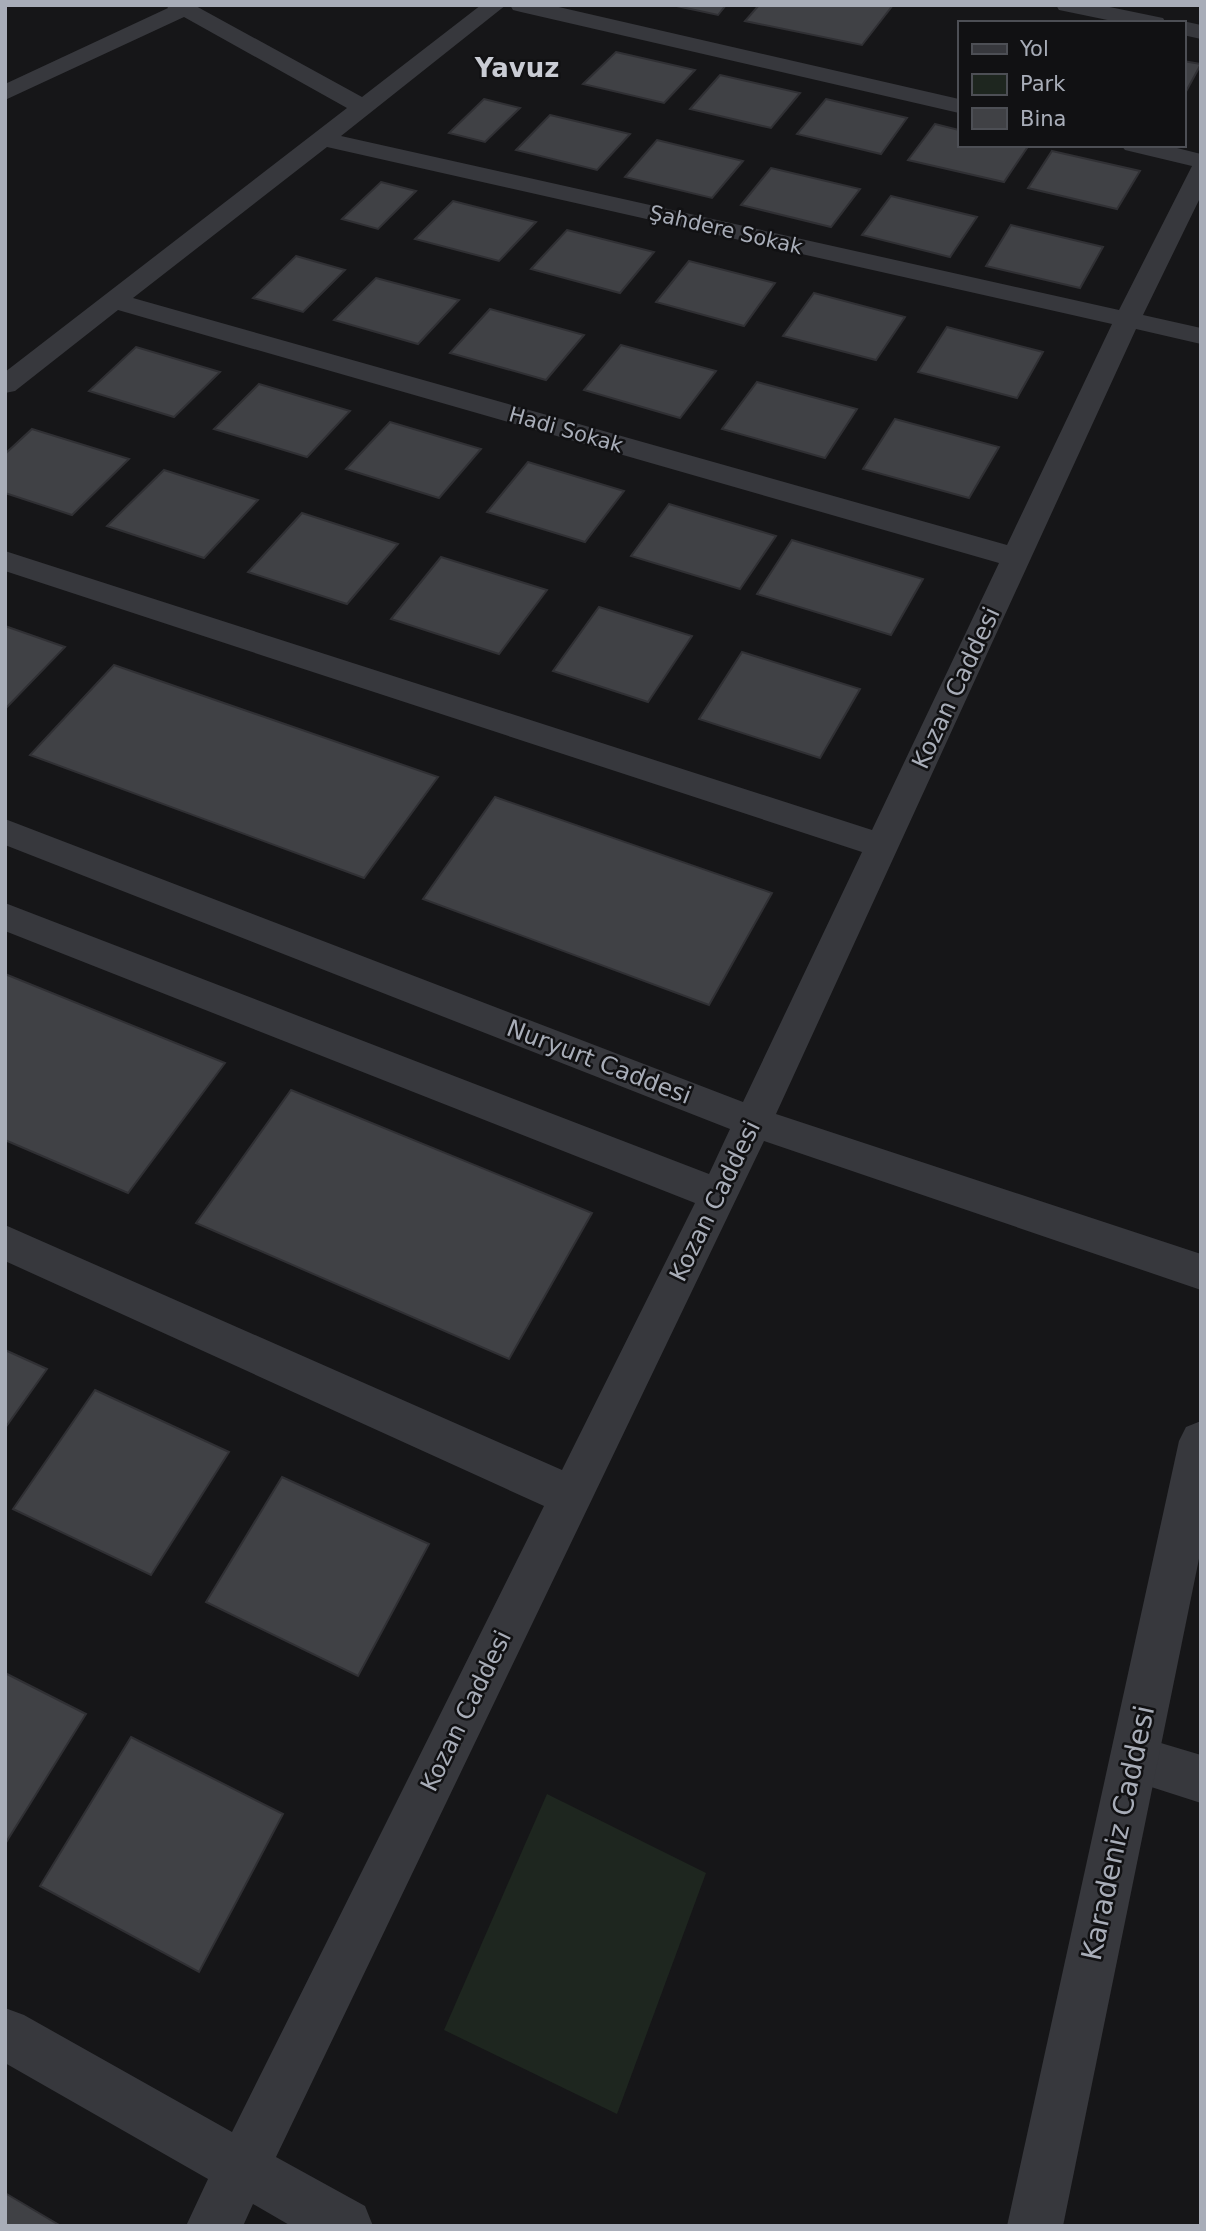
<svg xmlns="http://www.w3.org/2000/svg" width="1206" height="2231" viewBox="0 0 1206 2231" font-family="'DejaVu Sans',sans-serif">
<rect width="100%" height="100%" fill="#161618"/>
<path fill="#1e261f" d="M547 1794 706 1873 617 2114 444 2030Z"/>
<g fill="#404145" stroke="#303034" stroke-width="2">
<path d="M672 5H726L718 15Z"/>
<path d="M759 5H893L862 45 745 21Z"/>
<path d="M616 52 695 70 664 103 583 84Z"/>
<path d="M1183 61 1201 64 1183 97Z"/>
<path d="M720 75 800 93 771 128 690 109Z"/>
<path d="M484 99 520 108 485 142 449 133Z"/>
<path d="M826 99 907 118 881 154 797 134Z"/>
<path d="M550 115 630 134 597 170 516 150Z"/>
<path d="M935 124 959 130V145H1029L1004 182 908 160Z"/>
<path d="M657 140 743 161 712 198 625 177Z"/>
<path d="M1052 151 1140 171 1117 209 1028 188Z"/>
<path d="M771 168 860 189 831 227 741 205Z"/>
<path d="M381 182 416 191 378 229 342 219Z"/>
<path d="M891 196 977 217 950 257 862 235Z"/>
<path d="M453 201 536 222 499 261 415 239Z"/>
<path d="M1011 225 1103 247 1080 288 986 266Z"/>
<path d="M567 230 654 252 620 293 531 269Z"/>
<path d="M296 256 345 270 303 312 253 298Z"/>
<path d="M689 261 775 283 744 326 656 302Z"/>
<path d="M376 278 459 300 418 344 334 320Z"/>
<path d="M814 293 905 317 876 360 783 336Z"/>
<path d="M490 309 584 335 546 380 450 353Z"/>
<path d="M947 327 1043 352 1017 398 918 372Z"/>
<path d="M621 345 716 371 680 418 584 390Z"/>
<path d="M136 347 220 372 174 417 89 391Z"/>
<path d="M757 382 857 409 825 458 722 429Z"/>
<path d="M259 384 350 411 307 457 214 429Z"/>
<path d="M895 419 999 447 969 498 863 469Z"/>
<path d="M390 422 481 449 439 498 346 469Z"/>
<path d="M32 429 129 459 72 515 5 493V454Z"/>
<path d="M528 462 624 491 585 542 487 512Z"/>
<path d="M164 470 258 500 204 558 107 526Z"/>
<path d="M669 504 776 536 740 589 631 556Z"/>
<path d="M302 513 398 544 347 604 248 572Z"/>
<path d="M792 540 923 579 891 635 757 594Z"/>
<path d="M441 557 547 590 499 654 391 619Z"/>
<path d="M599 607 692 636 648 702 553 671Z"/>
<path d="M5 626 65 647 5 709Z"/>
<path d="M742 652 860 689 820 758 699 719Z"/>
<path d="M114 665 438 777 364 878 30 755Z"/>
<path d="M495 797 772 893 709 1005 423 899Z"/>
<path d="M5 974 225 1063 128 1193 5 1140Z"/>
<path d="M291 1090 592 1213 509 1359 196 1223Z"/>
<path d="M5 1350 47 1369 5 1428Z"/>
<path d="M95 1390 229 1452 151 1575 13 1509Z"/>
<path d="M282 1477 429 1544 358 1676 206 1602Z"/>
<path d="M5 1673 86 1714 5 1844Z"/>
<path d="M131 1737 283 1814 199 1972 40 1886Z"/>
<path d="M5 2193 59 2225 58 2226H5Z"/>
</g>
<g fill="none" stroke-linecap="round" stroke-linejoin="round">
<g fill="#37383d" fill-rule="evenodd">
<path d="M166 5H194L362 97 481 5H506L341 136 1119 310 1192 166 1125 150 1121 145H1165L1201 154V196L1143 315 1201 328V344L1136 329 776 1114 1201 1254V1290L764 1141 276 2157 365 2206 373 2226H291L253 2204 243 2226H186L208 2179 5 2063V2008L24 2015 232 2132 544 1506 5 1261V1225L562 1470 695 1203 5 931V903L709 1174 730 1129 5 845V819L743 1102 862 852 5 571V551L872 830 999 563 118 310 15 391 5 393V372L347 108 184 17 5 100V84L168 8ZM327 147 1112 324 1007 545 133 298Z"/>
<path d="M510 5H550L959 99V113L521 12 513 10Z"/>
<path d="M1056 5H1100L1163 18 1166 23H1122L1059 10Z"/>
<path d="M1183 21 1201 25V39L1183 35V23H1178Z"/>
<path d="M1134 1735 1201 1755V1803L1117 1776 1110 1759 1117 1742Z"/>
</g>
<path fill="#37383d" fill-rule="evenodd" d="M1201 1421V1549L1063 2226H1007L1179 1441 1186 1427Z"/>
</g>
<g text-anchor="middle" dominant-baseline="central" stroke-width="5" stroke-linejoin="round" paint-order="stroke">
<g font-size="21" fill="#a8adb8" stroke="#111113">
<text transform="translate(726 230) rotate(13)">Şahdere Sokak</text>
<text transform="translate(566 430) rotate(16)">Hadi Sokak</text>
</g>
<g font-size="24" fill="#a8adb8" stroke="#111113">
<text transform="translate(956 688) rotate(-65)">Kozan Caddesi</text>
<text transform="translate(599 1062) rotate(21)">Nuryurt Caddesi</text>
<text transform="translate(715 1201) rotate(-64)">Kozan Caddesi</text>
<text transform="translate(466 1711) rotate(-64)">Kozan Caddesi</text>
</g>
<g font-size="26" font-weight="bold" fill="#c9ccd4" stroke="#111113">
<text x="517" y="68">Yavuz</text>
</g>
<g font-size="28" fill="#a8adb8" stroke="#111113">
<text transform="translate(1118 1833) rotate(-78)">Karadeniz Caddesi</text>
</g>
</g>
<rect width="1206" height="2231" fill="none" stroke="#a8adb8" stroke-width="14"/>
<rect x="958" y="21" width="228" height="126" fill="#111113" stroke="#4d4f55" stroke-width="2"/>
<rect x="972" y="44" width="35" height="10" fill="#37383d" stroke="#4d4f55" stroke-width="2"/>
<text x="1020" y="56" font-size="21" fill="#a8adb8">Yol</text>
<rect x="972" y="74" width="35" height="21" fill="#1e261f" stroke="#4d4f55" stroke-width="2"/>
<text x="1020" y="91" font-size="21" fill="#a8adb8">Park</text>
<rect x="972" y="108" width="35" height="21" fill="#404145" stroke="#4d4f55" stroke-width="2"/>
<text x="1020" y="126" font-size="21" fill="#a8adb8">Bina</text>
</svg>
